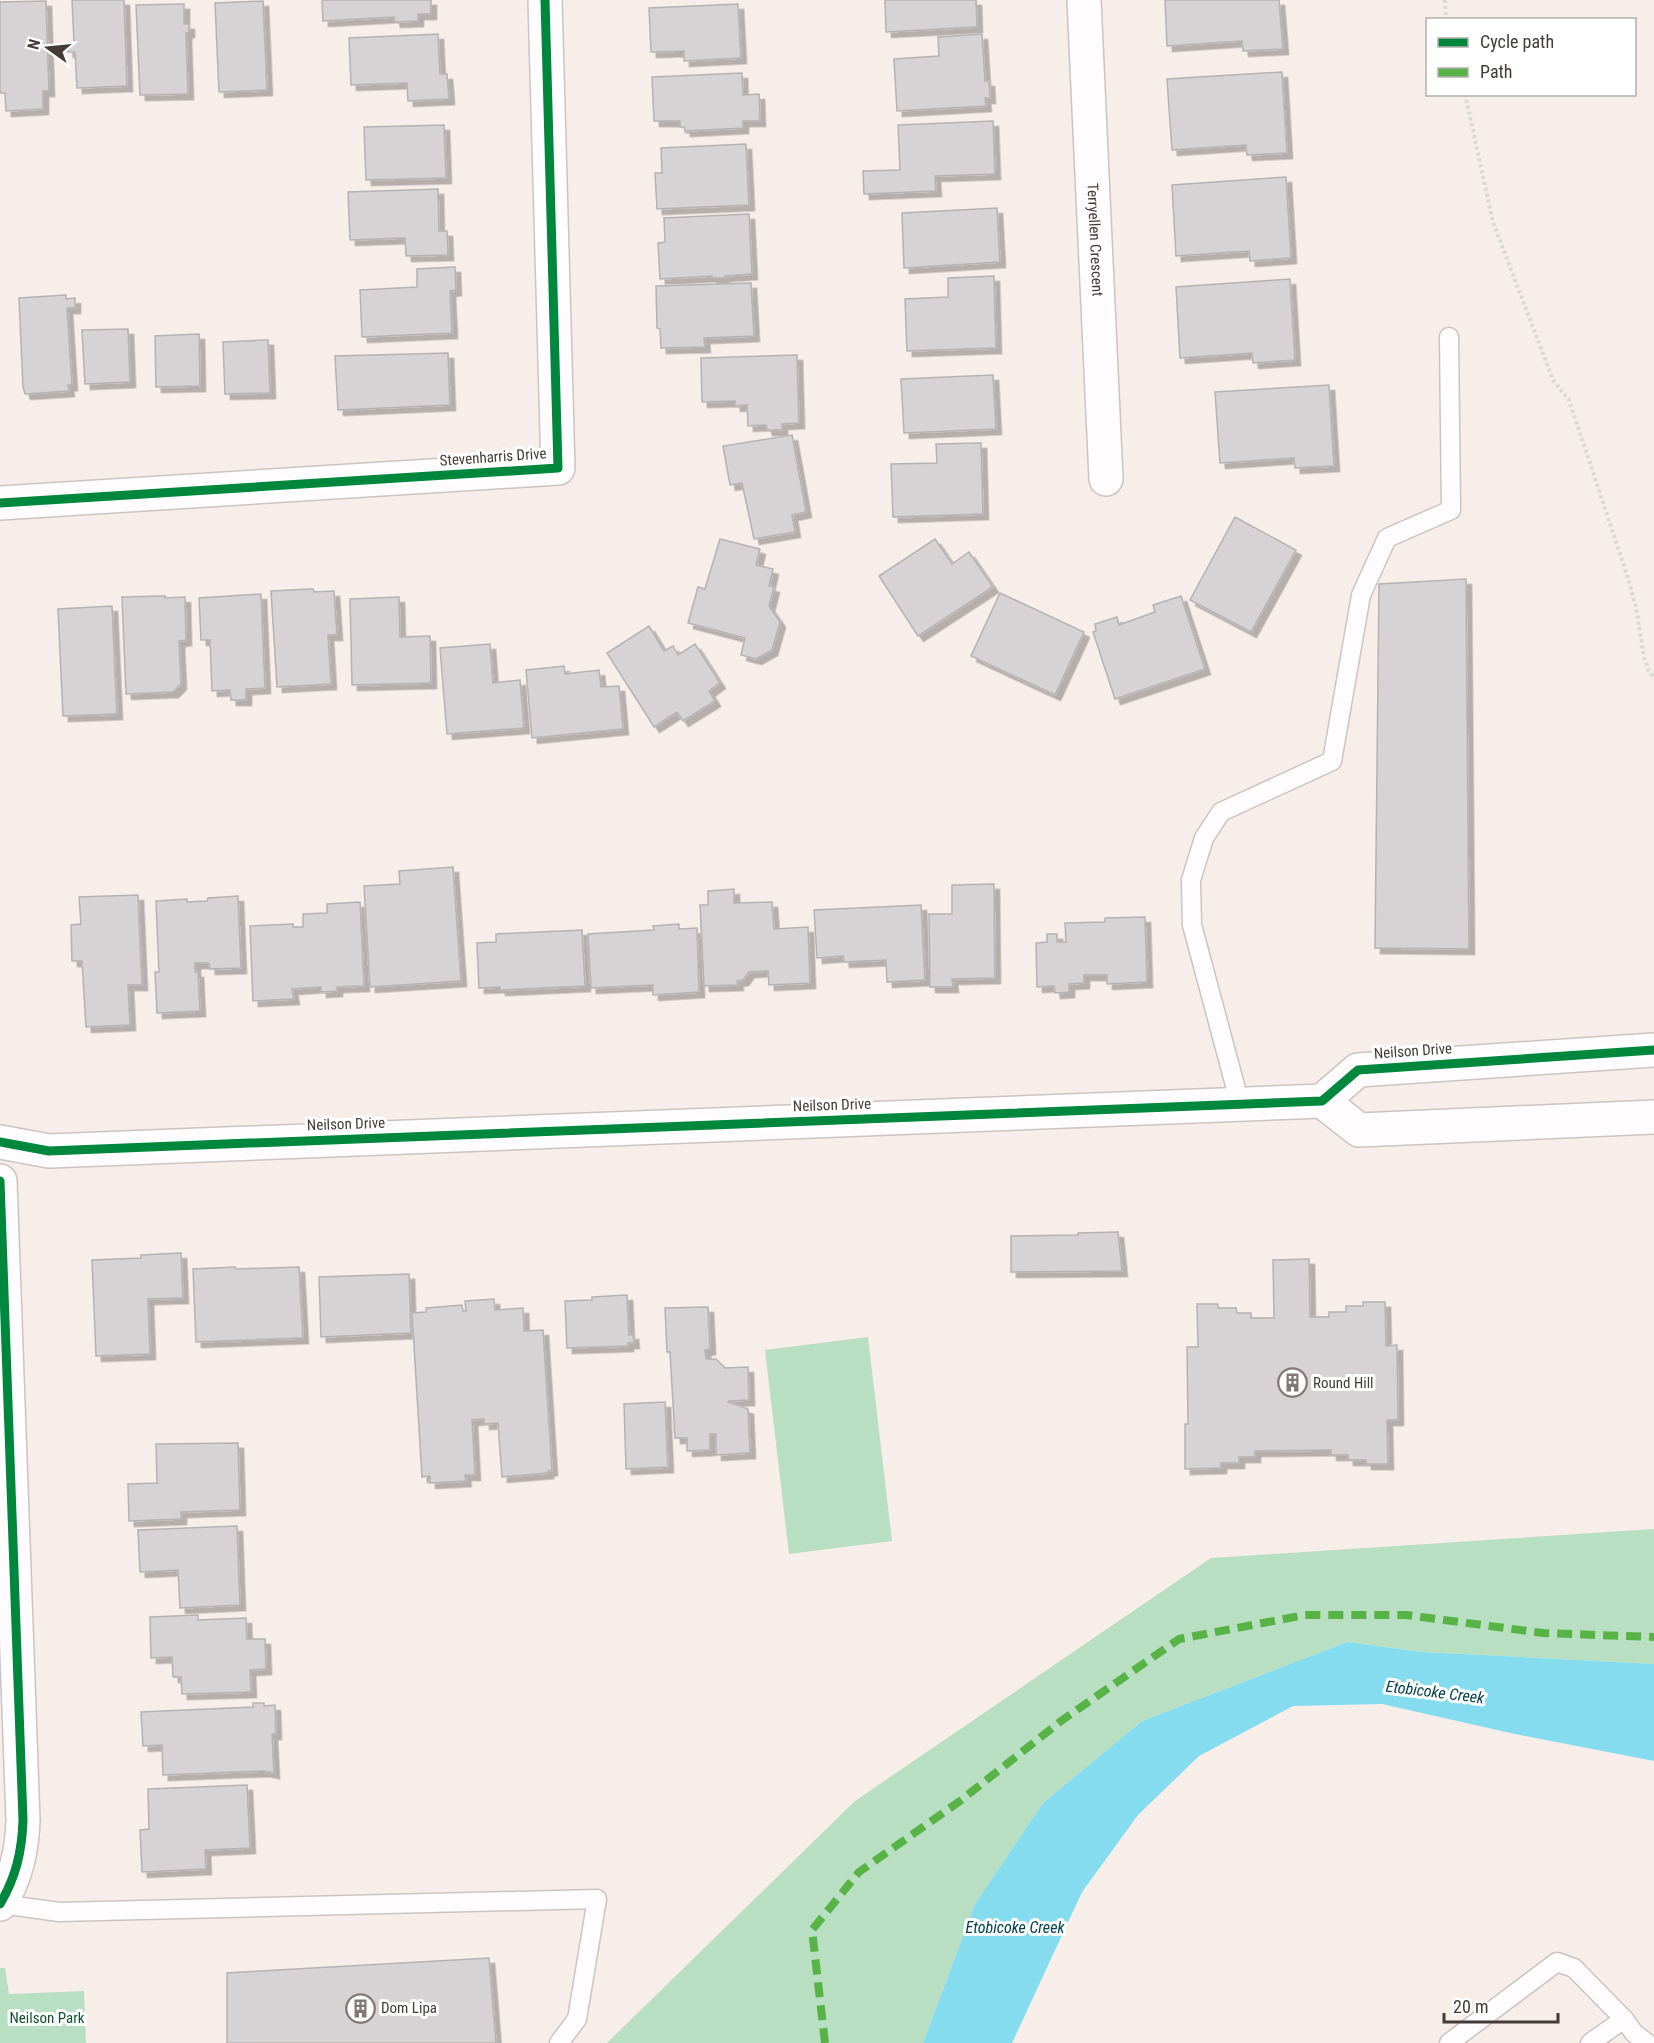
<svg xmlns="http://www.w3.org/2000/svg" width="1654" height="2043" viewBox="0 0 1654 2043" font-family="'Roboto Condensed',sans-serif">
<defs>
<filter id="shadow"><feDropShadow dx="5.5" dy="5.5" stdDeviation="0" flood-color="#0004"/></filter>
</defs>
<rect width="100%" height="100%" fill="#f7ede9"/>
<g fill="#b8dfc1">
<path d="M868 1337 892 1541 789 1554 765 1350Z"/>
<path d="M1654 1529V1664L1423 1652 1347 1642 1142 1721 1043 1803 975 1904 923 2043H607L855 1801 1211 1558Z"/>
<path d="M0 1968H5L9 1994 84 1991 86 2043H0Z"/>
</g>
<path fill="#85dcef" d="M1347 1642 1423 1652 1654 1664V1761L1515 1734 1382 1704 1293 1706 1199 1756 1138 1815 1082 1892 1012 2043H923L975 1904 1043 1803 1142 1721Z"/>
<g fill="#d7d2d3" stroke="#b7b2b2" stroke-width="1.5" filter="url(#shadow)">
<path d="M72 0H124L127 86 77 88 75 52H68L67 44 74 43Z"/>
<path d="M322 0H431V14H418V21L395 22 394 17 323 21Z"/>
<path d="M885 0H976L977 27 886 32Z"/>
<path d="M1165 0H1279L1283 49 1243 51 1242 41 1167 46Z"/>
<path d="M46 1 49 91H43V109L6 111 5 93H0V2Z"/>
<path d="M263 1 267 90 219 92 215 3Z"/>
<path d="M182 4H184V24H189V32L186 33 188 94 140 95 136 5Z"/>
<path d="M738 4 741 58 684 61V51L651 52 649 8Z"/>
<path d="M438 34 440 74H447L449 99 408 101 407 83 351 85 349 38Z"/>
<path d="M982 34 985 81H989L990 98H985L986 106 897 111 894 59 939 56 938 37Z"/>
<path d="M1282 72 1287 153 1247 155 1246 145 1172 150 1167 79Z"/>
<path d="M742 73 743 95 759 94 760 121H743V128L685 131 684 127H680V121H654L652 77Z"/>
<path d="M993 121 995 174 935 176 936 191 864 194 863 171 900 170 898 125Z"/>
<path d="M444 125 446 178 366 180 364 127Z"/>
<path d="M746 144 749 205 657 209 655 173H662L661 148Z"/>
<path d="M1286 177 1291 258 1250 261 1249 251 1176 256 1172 185Z"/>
<path d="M438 189 439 231H447L448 255 406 256 405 238 350 240 348 192Z"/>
<path d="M997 208 1000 262 904 268 902 213Z"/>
<path d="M749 214 752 274 725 276V278H712V276L660 279 658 243 665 242 664 218Z"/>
<path d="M455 267 456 290 450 291 452 333 362 337 360 290 417 287V269Z"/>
<path d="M994 276 996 348 907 351 905 299 948 297V278Z"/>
<path d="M1290 279 1295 360 1253 363 1252 353 1180 358 1176 287Z"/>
<path d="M751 283 754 336 704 338 705 347 661 348 660 329 657 328 656 286Z"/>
<path d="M66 295V299L75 298V308H67L72 385H68L69 391 25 394 23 387 19 298Z"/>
<path d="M128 329 130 382 85 384 82 330Z"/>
<path d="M199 334 200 386 156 387 155 336Z"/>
<path d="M264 340H268L270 393 225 394 223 342Z"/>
<path d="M448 353 450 405 338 410 335 356Z"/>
<path d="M797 355 799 423 782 424V430H767L766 425 748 426 747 405 735 406V401L702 402 701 358Z"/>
<path d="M993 375 996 429 904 433 901 379Z"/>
<path d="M1329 385 1334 466 1295 468 1294 458 1220 463 1215 392Z"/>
<path d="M792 435 806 512 792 515 795 532 754 539 742 483 730 485 723 446Z"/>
<path d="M981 443 983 514 893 517 891 464 937 463 936 444Z"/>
<path d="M1235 517 1296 550 1251 632 1190 600Z"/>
<path d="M720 539 760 549 756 565 773 569 769 586 774 587 769 606 780 622 772 650 756 659 741 655 745 638 688 623 698 587 705 589Z"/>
<path d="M935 539 952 564 969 552 993 587 918 636 879 576Z"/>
<path d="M1466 579 1469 949 1375 948 1379 584Z"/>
<path d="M311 589H313L314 592 334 591 337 635H328L331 684 277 687 271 591Z"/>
<path d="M1000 593 1084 632 1055 695 971 656Z"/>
<path d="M261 594 265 688 246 689V700H231L230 690 212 691 210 640H201L199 598Z"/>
<path d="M161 596H165V598L185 597 186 640 179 641 181 684 173 692 126 694 122 597Z"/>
<path d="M1181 596 1205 669 1115 699 1093 632 1096 631 1095 624 1117 617 1119 625 1155 612 1153 605Z"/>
<path d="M399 597 400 637 430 636 431 683 352 685 350 599Z"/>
<path d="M112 606 117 714 63 716 58 609Z"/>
<path d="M649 626 664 651 673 646 678 655 695 644 720 683 709 691 715 701 683 721 677 712 654 727 607 653Z"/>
<path d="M490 644 493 683 520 680 524 728 447 734 440 648Z"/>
<path d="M564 666 565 674 599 670 601 687 619 686 623 729 532 738 526 670Z"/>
<path d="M453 867 461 981 370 987 364 886 400 884 399 871Z"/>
<path d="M994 884 995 978 952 979 953 987H930L929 914H952V885Z"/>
<path d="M734 889V903L772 902 774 929 808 927 810 983 769 985 768 971 749 972 743 980 737 981 738 985 704 986 700 905H708V891Z"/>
<path d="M138 895 142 985H128L130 1025 86 1027 82 961H72L71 925 81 924 79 897Z"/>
<path d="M238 896 241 968 210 969 209 963H195V972H198L200 1011 157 1013 155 972H159L156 901 187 899V902L207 901 208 898Z"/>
<path d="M360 902 364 986 337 987V991L321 992V987L292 989 294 999 253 1001 250 926 293 924V927H303V914L327 913V904Z"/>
<path d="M921 905 925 980 887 982 886 960 844 962 843 956 817 958 814 910Z"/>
<path d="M1145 917 1147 982 1107 984V975H1084V983L1069 984V992L1055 993 1054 986 1037 987 1036 943 1047 942V934H1057V942H1066L1065 923 1105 922V918Z"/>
<path d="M679 924V929L697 928 699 992 653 995V985L591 988 588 934 654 930 653 926Z"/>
<path d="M582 930 585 986 500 990V987L479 988 477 943 496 942V934Z"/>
<path d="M1118 1232 1122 1271 1011 1272V1236L1078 1235V1233Z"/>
<path d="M181 1253 183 1298 148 1299 150 1354 96 1356 92 1260 141 1258V1255Z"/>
<path d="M1309 1259 1310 1317H1329V1312H1346V1306H1363V1302H1385L1386 1346 1397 1345 1398 1420H1387L1388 1464H1366V1460H1348V1455H1331V1450L1255 1451V1457H1239V1463H1221V1468L1185 1469V1424H1188L1187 1347H1198L1197 1304H1218V1308H1236L1237 1313H1251V1318H1274L1273 1260Z"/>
<path d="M235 1267 236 1269 299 1267 303 1338 196 1342 193 1269Z"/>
<path d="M409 1274 411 1333 321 1337 319 1277Z"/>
<path d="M627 1295 629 1335 633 1334 634 1343H628V1346L567 1348 565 1301 592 1300V1297Z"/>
<path d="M494 1299 495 1310 523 1308 524 1331 543 1330 552 1470 548 1471V1473L502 1477 498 1423 484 1424V1419L472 1420 475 1475H465L466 1481 430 1483V1476L422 1477 412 1313 426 1312V1308L462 1305 463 1311H466L465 1301Z"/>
<path d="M708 1307 710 1349 705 1350 706 1359H716L725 1368 748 1367 749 1400 729 1401 728 1402 748 1409 750 1453 716 1455V1434H710V1450L687 1451V1438H675L670 1352H667L665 1308Z"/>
<path d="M665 1402 668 1467 626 1469 624 1404Z"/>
<path d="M238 1443 240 1510 181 1512V1519L129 1521 128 1484 157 1483 156 1444Z"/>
<path d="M237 1526 240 1605 180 1608 178 1570 140 1572 138 1530Z"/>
<path d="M198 1615V1620L246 1618 247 1639H265L266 1669 250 1670 251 1692 182 1694 181 1677H173L172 1657 151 1658 150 1617Z"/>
<path d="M253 1703H264V1706L275 1705 276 1734H272L274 1773 264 1771 163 1775 162 1745 143 1746 141 1712 253 1707Z"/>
<path d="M247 1785 250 1848 205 1850 206 1869 142 1872 140 1830 149 1829 148 1789Z"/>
<path d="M489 1958 496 2043H227V1973Z"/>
</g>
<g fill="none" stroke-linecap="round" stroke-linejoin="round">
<defs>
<g id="lane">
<path d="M1240 1104 1192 925 1191 880 1204 838 1221 812 1332 761 1361 595 1387 538 1451 510 1449 337"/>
<path d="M0 1904 59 1912 597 1899 577 2019 559 2043"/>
<path d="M1449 2043 1557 1962 1574 1968 1624 2019 1634 2033 1647 2043"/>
<path d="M1590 2043 1624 2019"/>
</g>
<g id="street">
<path id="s1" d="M1084 0 1106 479"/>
<path d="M0 503 558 468 545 0"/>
<path d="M1322 1101 1359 1130 1654 1117"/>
<path d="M0 1142 49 1151 1322 1101 1358 1070 1654 1050"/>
<path d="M0 1181 23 1820C22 1851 16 1877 0 1904"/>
</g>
</defs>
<use href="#lane" stroke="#ccc4c1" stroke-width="21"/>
<use href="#street" stroke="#ccc4c1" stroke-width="36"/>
<g stroke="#dad7d5" stroke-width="4" stroke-dasharray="3 3" stroke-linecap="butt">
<path d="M1445 0 1446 20"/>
<path d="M1465 94 1493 222 1553 380 1569 400 1627 575 1636 607 1644 657 1649 671 1654 678"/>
</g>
<use href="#lane" stroke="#fefcfc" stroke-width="18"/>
<use href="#street" stroke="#fefcfc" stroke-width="33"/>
<path stroke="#57b346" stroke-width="8" stroke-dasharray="15 8" stroke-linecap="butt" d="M825 2043 812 1930 859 1872 960 1801 1061 1721 1179 1639 1305 1615H1406L1543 1633 1654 1637"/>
<defs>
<g id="cycleway">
<path d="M0 503 558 468 545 0"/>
<path d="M0 1142 49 1151 1322 1101 1358 1070 1654 1050"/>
<path d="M0 1181 23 1820C22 1851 16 1877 0 1904"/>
</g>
</defs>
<use href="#cycleway" stroke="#fff" stroke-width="13"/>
<use href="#cycleway" stroke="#00873e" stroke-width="9"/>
</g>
<defs>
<symbol id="building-ring" viewBox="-11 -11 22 22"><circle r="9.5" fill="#fff" stroke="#817976" stroke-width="1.5"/><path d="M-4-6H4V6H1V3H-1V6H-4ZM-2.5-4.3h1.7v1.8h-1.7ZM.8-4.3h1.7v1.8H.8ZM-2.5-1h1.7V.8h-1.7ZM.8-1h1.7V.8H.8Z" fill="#817976"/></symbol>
</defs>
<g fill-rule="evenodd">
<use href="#building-ring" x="1276" y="1366" width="33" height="33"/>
<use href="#building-ring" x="344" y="1992" width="33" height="33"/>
</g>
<g text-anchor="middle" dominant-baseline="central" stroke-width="6" stroke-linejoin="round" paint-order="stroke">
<g font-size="15" fill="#423b38" stroke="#fff">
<text stroke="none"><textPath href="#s1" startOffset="240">Terryellen Crescent</textPath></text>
<text transform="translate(493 457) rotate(-4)">Stevenharris Drive</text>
<text transform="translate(1413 1051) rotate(-4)">Neilson Drive</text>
<text transform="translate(832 1105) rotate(-2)">Neilson Drive</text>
<text transform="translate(346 1124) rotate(-2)">Neilson Drive</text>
</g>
<g font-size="15" fill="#423b38" stroke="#fff" text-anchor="start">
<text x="1313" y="1383">Round Hill</text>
<text x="381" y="2008">Dom Lipa</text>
</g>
<g font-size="15" fill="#0f522e" stroke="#fff">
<text x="47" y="2018">Neilson Park</text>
</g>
<g font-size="16" font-style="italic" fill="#02404c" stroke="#fff">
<text transform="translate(1435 1692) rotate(7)">Etobicoke Creek</text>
<text x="1015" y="1927">Etobicoke Creek</text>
</g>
</g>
<rect x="1426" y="18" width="210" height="78" fill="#ffffff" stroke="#b3b1af" stroke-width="1.5"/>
<rect x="1438" y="38" width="30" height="9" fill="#00873e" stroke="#b3b1af" stroke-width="1.5"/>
<text x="1480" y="48" font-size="18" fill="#423b38">Cycle path</text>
<rect x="1438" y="68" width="30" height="9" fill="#57b346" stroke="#b3b1af" stroke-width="1.5"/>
<text x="1480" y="78" font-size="18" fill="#423b38">Path</text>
<g transform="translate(48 48) rotate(285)" stroke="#ffffff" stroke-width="4.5" paint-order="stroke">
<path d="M0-4.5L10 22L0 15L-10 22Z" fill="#423b38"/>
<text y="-9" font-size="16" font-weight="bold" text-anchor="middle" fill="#423b38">N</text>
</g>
<path d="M1444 2013v9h114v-9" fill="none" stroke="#423b38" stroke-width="3"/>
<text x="1453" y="2013" font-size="18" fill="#423b38" stroke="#ffffff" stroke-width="4.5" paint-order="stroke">20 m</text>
</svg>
